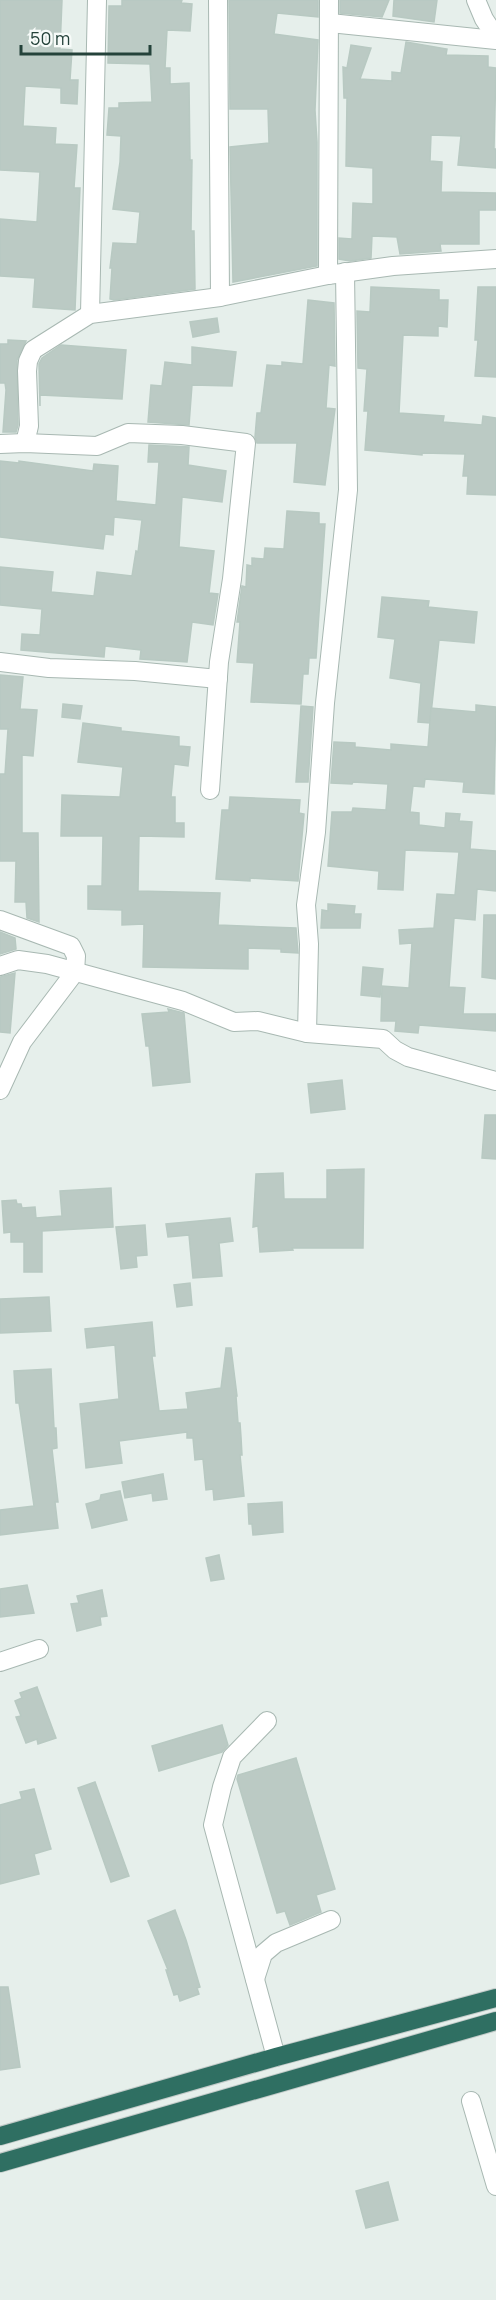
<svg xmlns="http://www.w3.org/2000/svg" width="496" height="2300" viewBox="0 0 496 2300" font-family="Manrope,sans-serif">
<rect width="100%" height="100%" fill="#e6efeb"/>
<g fill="#bbcac4" stroke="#b8c9c2" stroke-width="1.5">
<path d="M0 0H62L60 49 72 50 70 80H78L77 104 61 103V88L25 86 23 126 56 128 55 144 77 145 74 188H80L75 310 33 307 35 278 0 276V219L37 222 40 172 0 170Z"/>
<path d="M122 0H182L181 3 192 4 190 31 167 30 165 68H170V84L189 83 190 160H192L191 231H194L195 289 114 300 110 299 112 268H110L113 243 137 244 140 212 113 209 120 162 121 136 107 135 109 108H119V103L152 102 150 64 108 63 109 6H122Z"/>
<path d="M229 0H318V17L277 13 274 34 318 40 315 110 317 142V266L233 282 230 147 269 143 268 109H230Z"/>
<path d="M340 0H389L382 17 340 13Z"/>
<path d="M394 0H437L434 22 393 16Z"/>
<path d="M406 42 447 49 446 55 488 56V67L496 68 494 149H496V168L458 165 461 136 431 135 430 161 442 162 441 192 496 193V210H479V244H440L441 251 400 254 397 237 372 236 371 258 350 261 339 259V238L352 239 353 203 373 204V168L346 166 347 98H344L343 67 347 68 351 45 371 48 360 79 392 81V72L401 73Z"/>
<path d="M371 287 439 290V300H448L447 327 438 326V336L403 335 399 413 444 416 443 422 482 425 483 416 496 418V495L467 494 468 476H463L465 454 422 453V455L365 450 368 411H364L367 369 358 368 357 311 370 312Z"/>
<path d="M478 287H496V377L475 376 478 340H475Z"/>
<path d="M308 300 334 303 335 366 329 365 326 408 335 409 325 485 294 482 297 443H257L255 437 257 413H261L267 365 282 366V362L303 364Z"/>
<path d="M217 318 219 332 193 337 190 322Z"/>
<path d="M8 340 26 341 17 360 18 425 16 432H3L6 390 5 383H0V344H8Z"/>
<path d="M61 345 126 350 122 399 40 395V406L39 364 42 358Z"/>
<path d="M192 347 236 352 232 386 192 385 189 425 148 422 151 385 162 386 165 362 192 365Z"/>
<path d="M149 445 189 447 188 465 226 471 222 502 182 497 179 547 214 551 209 593 218 594 213 625 192 622 187 662 140 659 141 650 105 646 104 657 21 650 22 634 40 635 42 609 0 605V567L53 572 51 592 94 596 97 572 132 576 136 551 138 552 142 520 114 517 113 535 105 534 103 549 0 537V461L19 463V461L93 471 94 464 118 466 116 501 156 505 159 462H148Z"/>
<path d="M287 511 319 513V524H325L316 658H309L308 674H303L301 704 251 702 254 663 237 662 240 622H237L242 586 246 587 247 565 252 566V558L264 559 265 548 284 549Z"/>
<path d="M382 597 429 601 428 607 477 612 474 643 439 640 430 723 418 722 421 683 390 678 395 639 378 637Z"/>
<path d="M0 675 23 677 20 709 37 710 33 756 22 755V833H38L39 922 27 918 26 902H15L16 861H0V774H5L8 729H0Z"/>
<path d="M63 704 82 706 80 719 62 717Z"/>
<path d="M476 705 496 707 494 794 463 792 464 782 425 779 424 787 413 786 410 812 419 813V825L445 828 446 813 460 814 459 821 472 822 470 849 496 851V891L477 889 475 920 454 918 449 987 465 988 463 1014H496V1031L419 1025 418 1033 395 1031 396 1021H381L382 986 409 988 412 943 400 944 399 930 434 928 437 894 455 895 459 852 405 850 403 890 378 889 379 871 328 866 332 812H352L353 808 386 810 388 784 353 782 352 784 331 783 334 742 355 743V747L391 750V744L428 747 431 708 476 712Z"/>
<path d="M301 706 313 707 308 782H296Z"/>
<path d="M83 723 121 728V731L179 737V746L190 747 188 766 174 764 171 797H175V823H184V837L139 836 138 891 220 893 218 925 296 928 298 953 281 952V949L248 948V969L143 967 144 924 122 925V910L88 909V886H102L103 836H61L62 795 120 797 123 767 78 762Z"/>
<path d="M230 797 300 800 299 813 304 814 298 881 250 878V881L216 879 222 810H229Z"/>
<path d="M328 904 355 906 354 914H361L360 928H321L322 910 328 911Z"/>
<path d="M484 915H496V979L482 977Z"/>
<path d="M0 932 15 938 16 949 0 954Z"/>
<path d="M363 967 383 969 380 997 361 995Z"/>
<path d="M15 973 10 1033 0 1032V977Z"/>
<path d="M168 1009 184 1013 190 1082 153 1086 149 1046H146L142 1014 169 1012Z"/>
<path d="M342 1080 345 1109 311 1113 308 1084Z"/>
<path d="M485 1115H496V1159L482 1158Z"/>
<path d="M364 1169 363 1248H292L293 1250 260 1252 258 1226 253 1227 256 1174 283 1173 284 1199H327V1170Z"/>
<path d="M111 1188 113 1227 42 1231V1272H24V1242H11V1232L4 1233 2 1201 16 1200 17 1204H21L22 1208 35 1207 36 1218 62 1216 60 1191Z"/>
<path d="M230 1218 233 1241 219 1243 222 1276 193 1278 189 1235 168 1237 166 1224Z"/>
<path d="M145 1225 147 1255 136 1256 137 1267 121 1269 116 1227Z"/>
<path d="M190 1283 192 1305 177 1307 174 1285Z"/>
<path d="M49 1297 51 1331 0 1333V1299Z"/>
<path d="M152 1322 155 1356H152L159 1411 188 1409 186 1393 221 1388 226 1348H231L237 1396H236L238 1423H240L241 1437 242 1455H240L244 1496 214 1500 213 1489 206 1490 203 1459 195 1460 193 1438H187V1432L119 1441 122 1463 86 1468 80 1404 119 1399 115 1345 87 1348 85 1329Z"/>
<path d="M51 1369 54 1428H56L57 1448 52 1449 58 1502H55L58 1528 0 1535V1510L34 1506 19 1403H16L14 1371Z"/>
<path d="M163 1474 167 1499 153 1501 152 1493 125 1498 122 1482Z"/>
<path d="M120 1491 127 1520 92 1528 86 1504 100 1500 101 1495Z"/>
<path d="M282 1502 283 1532 253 1535 252 1524H249L248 1504Z"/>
<path d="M219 1555 224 1579 211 1581 206 1558Z"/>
<path d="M27 1585 34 1613 0 1617V1589Z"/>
<path d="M102 1590 107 1616 100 1617 101 1625 77 1631 71 1604 79 1603 77 1596Z"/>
<path d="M37 1687 56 1738 38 1744 37 1739 26 1743 16 1717 21 1716 15 1701 22 1698 20 1693Z"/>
<path d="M222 1725 228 1745 222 1752 159 1771 152 1746Z"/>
<path d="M296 1758 335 1889 316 1895 321 1912 290 1925 285 1911 277 1913 237 1779 238 1775Z"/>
<path d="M95 1782 129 1876 111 1882 78 1788Z"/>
<path d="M34 1789 51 1849 34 1854 39 1874 0 1884V1805L22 1799 20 1792Z"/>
<path d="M175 1910 186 1940 200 1987 197 1988 199 1994 180 2001 178 1994 174 1995 166 1970H168L148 1921Z"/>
<path d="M0 1987H8L20 2067 0 2070Z"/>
<path d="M388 2182 398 2220 366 2228 356 2191Z"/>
</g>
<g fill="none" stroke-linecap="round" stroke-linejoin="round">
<defs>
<g id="minor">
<path d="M218 0 220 297"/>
<path d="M476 0 484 19 496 37"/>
<path d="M330 23 496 40"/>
<path d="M345 272 348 490 325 703 316 832 306 905 309 944 307 1033 383 1039 395 1050 408 1057 496 1081"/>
<path d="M328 275 329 0"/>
<path d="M90 314 97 0"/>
<path d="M25 443 29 426 27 371 28 361 33 350 90 314 220 297 328 275 393 266 496 259"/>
<path d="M0 444 25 443 97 446 128 433 182 435 246 443 232 579 219 662 210 790"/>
<path d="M0 662 49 668 135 671 218 679"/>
<path d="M0 920 71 946 76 956 75 972 22 1042 0 1090"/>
<path d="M0 966 18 960 47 964 183 1001 234 1022 258 1021 307 1033"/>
<path d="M0 1662 39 1649"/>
<path d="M267 1721 232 1757 222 1787 213 1825 276 2057"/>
<path d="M255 1979 263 1954 276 1943 331 1920"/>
<path d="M471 2101 496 2186"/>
</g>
<g id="highway">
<path d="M0 2136 276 2057 496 1998"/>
<path d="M0 2163 496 2021"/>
</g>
</defs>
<use href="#minor" stroke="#a8b8b2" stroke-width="20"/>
<use href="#highway" stroke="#c2cac8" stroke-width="20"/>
<use href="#minor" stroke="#fff" stroke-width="18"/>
<use href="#highway" stroke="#2f6f62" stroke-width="18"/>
</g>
<path d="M21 45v9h129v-9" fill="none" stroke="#24423a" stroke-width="3"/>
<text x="30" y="45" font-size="18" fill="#24423a" stroke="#f7fbf9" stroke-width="4.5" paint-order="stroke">50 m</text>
</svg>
